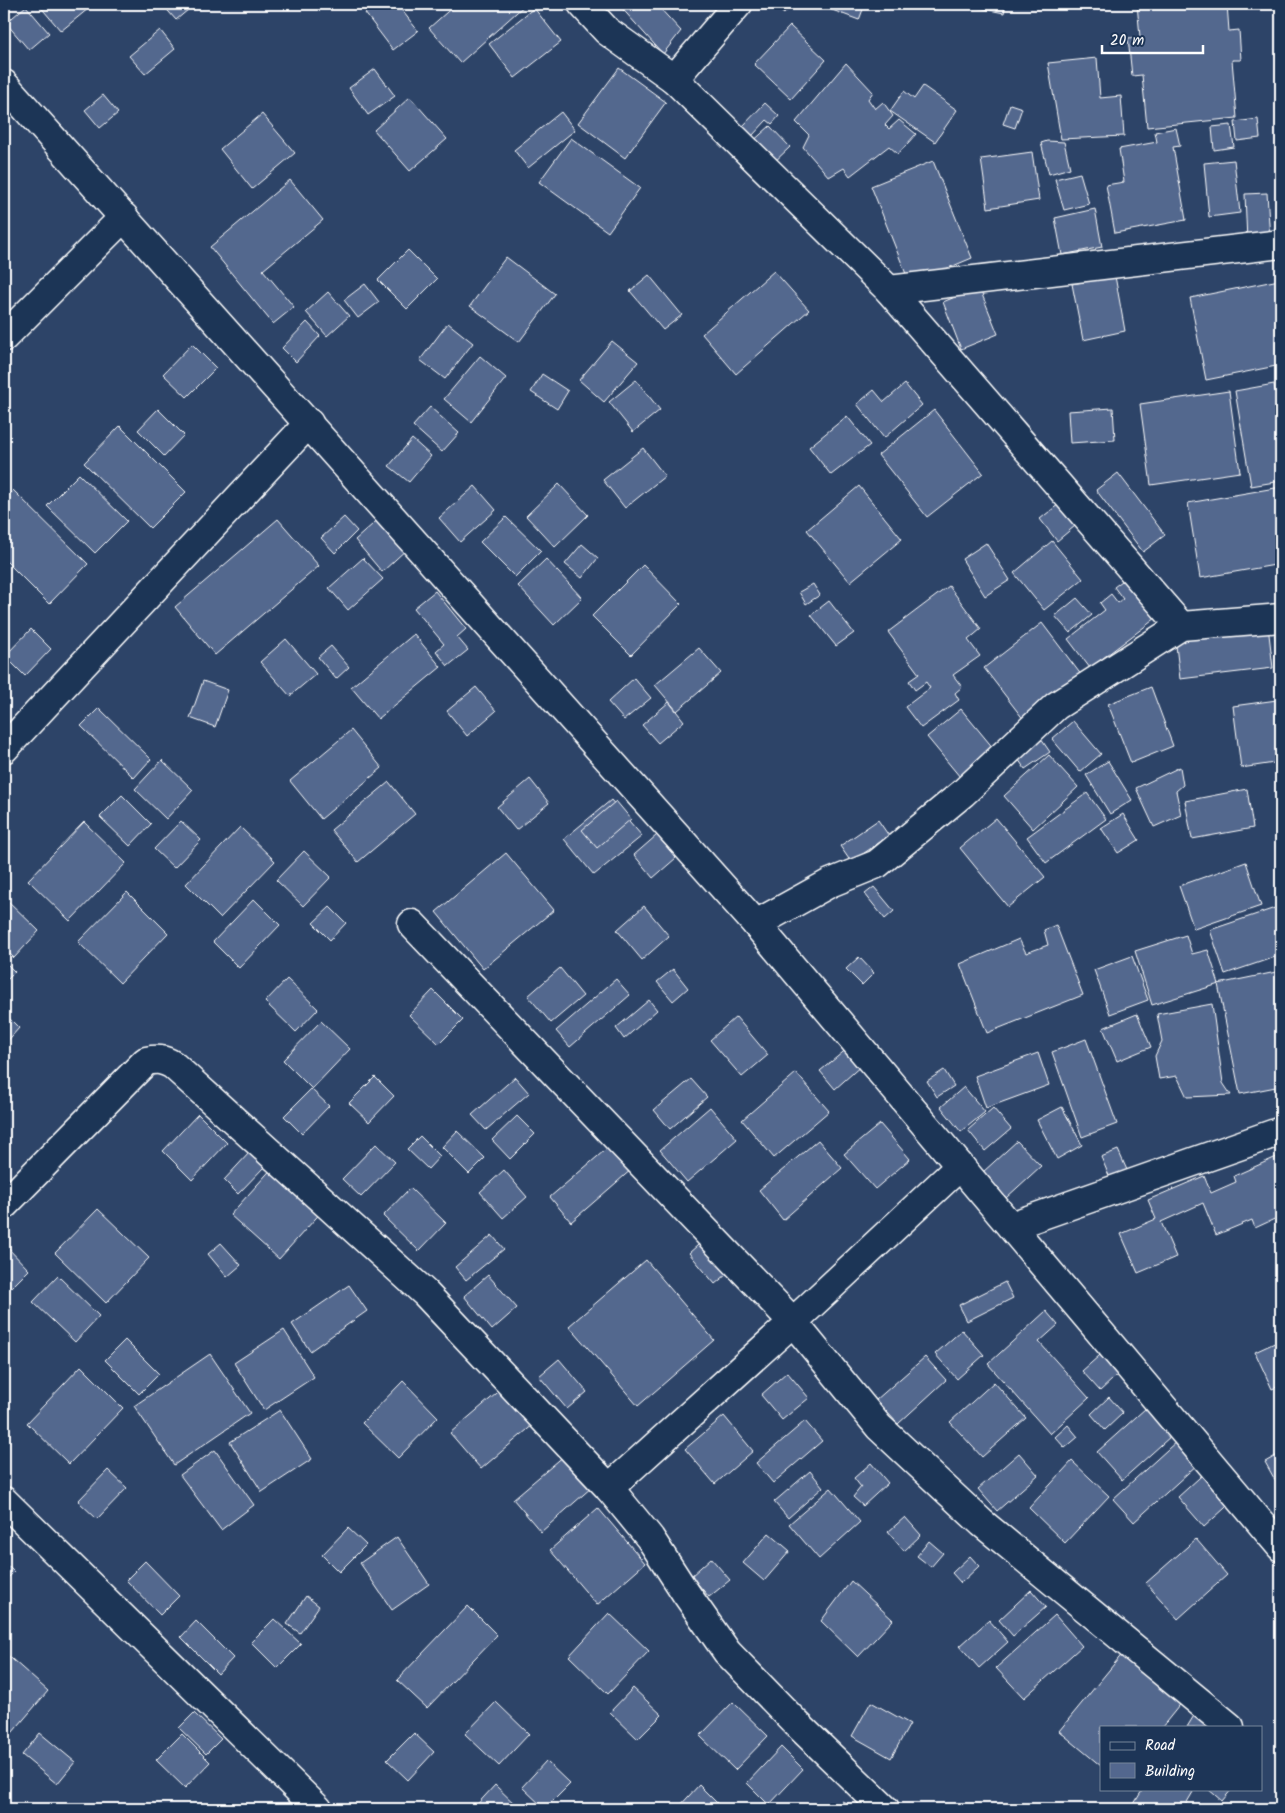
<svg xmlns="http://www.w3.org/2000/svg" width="1285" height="1813" viewBox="0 0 1285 1813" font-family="Kalam,sans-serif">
<rect width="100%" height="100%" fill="#2d4468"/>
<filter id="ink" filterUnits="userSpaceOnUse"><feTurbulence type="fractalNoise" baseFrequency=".02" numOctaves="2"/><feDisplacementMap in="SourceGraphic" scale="10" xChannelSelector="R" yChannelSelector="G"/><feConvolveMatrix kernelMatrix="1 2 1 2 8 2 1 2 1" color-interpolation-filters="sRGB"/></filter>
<g filter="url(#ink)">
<g fill="#53678e" stroke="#fff">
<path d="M38 4H94L61 31Z"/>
<path d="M162 4H195L176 20Z"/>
<path d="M377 4H397L418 31 393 50 365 13Z"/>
<path d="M456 4H526L460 63 429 28Z"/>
<path d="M618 4H656L681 31 663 54Z"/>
<path d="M772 4H792L784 14Z"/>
<path d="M816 4H865L859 20Z"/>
<path d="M970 4H1006L1004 13 970 6Z"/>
<path d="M1137 4H1227L1229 31 1239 30 1241 60H1232L1237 118 1147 127 1142 75 1132 76 1128 38 1140 37Z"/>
<path d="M26 6 49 33 29 50 6 23Z"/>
<path d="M534 8 561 42 515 78 489 44Z"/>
<path d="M790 26 826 60 791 99 754 64Z"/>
<path d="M160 30 175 49 145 74 129 56Z"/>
<path d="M1097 58 1100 98 1121 96 1124 136 1061 139 1048 63Z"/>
<path d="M846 63 873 92 868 99 875 109 883 102 893 116 885 125 889 129 899 120 916 134 898 154 889 146 850 176 844 168 829 177 803 147 809 135 796 122Z"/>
<path d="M619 68 666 102 625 158 578 123Z"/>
<path d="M375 69 395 96 368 115 349 88Z"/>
<path d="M923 86 957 110 935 142 890 111 904 91 914 99Z"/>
<path d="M103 95 118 113 100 128 85 110Z"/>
<path d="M410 97 447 139 410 171 374 130Z"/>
<path d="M765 103 779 116 772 124 767 120 751 137 742 127Z"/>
<path d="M1010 104 1022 108 1015 128 1003 124Z"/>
<path d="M561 112 575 130 528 168 514 150Z"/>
<path d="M262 114 295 153 252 189 220 149Z"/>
<path d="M1258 119 1260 138 1237 141 1235 122Z"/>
<path d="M1231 125 1234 147 1214 150 1212 127Z"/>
<path d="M770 126 790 147 771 165 751 143Z"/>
<path d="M1176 128 1180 146 1173 147 1186 220 1115 233 1106 185 1124 182 1119 149 1157 142 1155 132Z"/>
<path d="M571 138 640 188 608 232 539 182Z"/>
<path d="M1047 141 1064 142 1070 168 1049 174 1041 143Z"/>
<path d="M1032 152 1039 200 988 208 981 159Z"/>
<path d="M1234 160 1240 213 1209 217 1204 163Z"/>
<path d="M933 161 972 258 910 284 871 186Z"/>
<path d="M1080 173 1089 204 1064 210 1055 179Z"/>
<path d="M290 180 323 220 263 270 294 307 273 324 210 247Z"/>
<path d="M1267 193 1270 240 1247 241 1245 194Z"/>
<path d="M1095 209 1102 247 1062 255 1055 218Z"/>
<path d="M408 250 437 279 407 309 378 280Z"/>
<path d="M506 257 555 294 519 342 470 306Z"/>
<path d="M774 271 809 310 736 374 702 334Z"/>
<path d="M649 275 682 315 663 330 630 291Z"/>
<path d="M1115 276 1125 331 1083 340 1072 284Z"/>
<path d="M1279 280 1281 291V365L1206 380 1190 298Z"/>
<path d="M365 284 379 302 358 318 344 300Z"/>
<path d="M979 287 998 334 961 349 943 302Z"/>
<path d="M328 292 349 316 327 336 306 312Z"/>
<path d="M307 322 320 336 296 362 282 348Z"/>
<path d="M448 323 473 343 445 379 420 360Z"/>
<path d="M612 341 638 362 604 402 579 380Z"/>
<path d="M192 344 216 368 187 397 163 374Z"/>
<path d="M480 356 506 378 471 422 444 399Z"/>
<path d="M542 374 568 391 557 409 531 392Z"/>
<path d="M636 380 660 410 633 432 609 402Z"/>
<path d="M905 384 922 405 884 438 857 404 874 390 884 402Z"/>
<path d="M1274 384 1281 428V481L1251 486 1235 391Z"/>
<path d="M1229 391 1240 472 1151 485 1140 404Z"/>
<path d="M430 407 459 433 442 452 413 426Z"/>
<path d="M1113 408 1115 440 1070 443 1068 411Z"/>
<path d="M158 409 184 435 164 456 138 430Z"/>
<path d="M934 410 983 473 927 517 878 455Z"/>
<path d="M847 416 870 445 831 475 809 447Z"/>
<path d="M120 426 186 492 150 528 84 463Z"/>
<path d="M412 439 431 456 409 482 389 466Z"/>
<path d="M643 448 665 476 625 508 603 480Z"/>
<path d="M1118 473 1165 535 1143 552 1096 490Z"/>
<path d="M79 474 127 521 95 553 47 506Z"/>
<path d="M559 484 588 515 555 547 526 516Z"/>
<path d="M475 486 496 510 460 542 439 518Z"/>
<path d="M859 486 902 539 850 582 807 530Z"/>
<path d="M1281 487V564L1200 578 1188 503Z"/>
<path d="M13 490 88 564 49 604 4 559V499Z"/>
<path d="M1059 504 1075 526 1057 541 1040 519Z"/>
<path d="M382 516 409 547 382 572 355 540Z"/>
<path d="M344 517 357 531 335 553 321 538Z"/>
<path d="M506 517 541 551 515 577 480 542Z"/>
<path d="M278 519 319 566 215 655 175 607Z"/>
<path d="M1052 541 1083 579 1044 610 1014 573Z"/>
<path d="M986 543 1010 580 985 596 962 559Z"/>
<path d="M582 544 598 558 582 578 565 564Z"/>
<path d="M363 558 383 579 348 610 329 588Z"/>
<path d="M546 559 582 598 554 625 518 586Z"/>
<path d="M643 565 681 604 631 655 592 616Z"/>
<path d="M1126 578 1156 618 1090 668 1068 639 1105 610 1100 603 1111 594 1118 603 1123 599 1114 587Z"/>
<path d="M813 584 820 595 806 604 799 592Z"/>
<path d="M949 586 981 629 968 640 980 656 953 675 962 687 955 693 959 700 921 728 905 707 930 688 926 682 915 690 909 681 919 674 888 632Z"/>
<path d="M435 591 466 629 457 637 468 650 448 666 436 651 444 644 414 608Z"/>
<path d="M1077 598 1092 615 1070 633 1055 616Z"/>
<path d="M829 601 854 633 836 646 811 615Z"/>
<path d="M1042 623 1082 676 1024 720 984 668Z"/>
<path d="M1268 626 1273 668 1180 679 1175 637Z"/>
<path d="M31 629 51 649 25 676 5 656Z"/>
<path d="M414 634 441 667 378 719 351 687Z"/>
<path d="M1281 634V667L1275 635Z"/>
<path d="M286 639 316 674 290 696 260 662Z"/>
<path d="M331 646 349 667 336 679 318 657Z"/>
<path d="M699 648 721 673 677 711 655 685Z"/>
<path d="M634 678 651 698 624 720 608 702Z"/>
<path d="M203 681 228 690 215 727 190 718Z"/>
<path d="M476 687 496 711 467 736 447 711Z"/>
<path d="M1151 687 1173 746 1131 763 1108 704Z"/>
<path d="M1277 700 1281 735V762L1241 768 1233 706Z"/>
<path d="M669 702 684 721 658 743 642 725Z"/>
<path d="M99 708 151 759 134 778 81 726Z"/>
<path d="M961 709 994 749 960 777 927 737Z"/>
<path d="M1073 721 1101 754 1080 772 1052 739Z"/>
<path d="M351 730 382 768 321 819 290 781Z"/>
<path d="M1041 739 1050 752 1025 769 1016 756Z"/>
<path d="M1049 755 1078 787 1033 829 1004 796Z"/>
<path d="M162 760 193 790 166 819 135 789Z"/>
<path d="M1108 761 1132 800 1110 814 1086 775Z"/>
<path d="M1180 767 1183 785 1176 791 1181 815 1154 827 1136 788Z"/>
<path d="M530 779 549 803 516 830 497 807Z"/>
<path d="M389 782 415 814 358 862 331 830Z"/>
<path d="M1247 789 1253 828 1192 839 1185 801Z"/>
<path d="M1087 793 1106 819 1046 863 1027 837Z"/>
<path d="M122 795 151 824 130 846 100 817Z"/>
<path d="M611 800 642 836 594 875 564 839Z"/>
<path d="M616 801 631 819 597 848 582 830Z"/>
<path d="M1123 814 1139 840 1118 853 1101 828Z"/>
<path d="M996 818 1045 877 1008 907 960 848Z"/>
<path d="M878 820 889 836 851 862 840 846Z"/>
<path d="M181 821 201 840 174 868 154 849Z"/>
<path d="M84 822 126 863 70 921 28 880Z"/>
<path d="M240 827 275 861 220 918 186 884Z"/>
<path d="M657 835 676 858 653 878 634 855Z"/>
<path d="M304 851 331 877 303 906 276 880Z"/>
<path d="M506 853 554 910 483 969 436 912Z"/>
<path d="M1246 862 1261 906 1194 929 1179 886Z"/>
<path d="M874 887 894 911 885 919 865 894Z"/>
<path d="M127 892 168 933 120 983 78 942Z"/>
<path d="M5 898 39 931 14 958 4 948Z"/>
<path d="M254 899 280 925 239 968 213 942Z"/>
<path d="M644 906 669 936 642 960 617 930Z"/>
<path d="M1281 906V955L1225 974 1210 930Z"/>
<path d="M330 907 346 923 330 940 313 923Z"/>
<path d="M1056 925 1083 995 987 1033 960 964 1019 939 1026 953 1048 945 1044 930Z"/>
<path d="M1186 935 1192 954 1208 950 1219 984 1152 1005 1135 951Z"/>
<path d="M1132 956 1148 1000 1110 1014 1094 970Z"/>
<path d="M859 957 874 973 862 985 846 969Z"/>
<path d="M4 961 15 972 4 983Z"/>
<path d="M560 968 583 996 551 1023 528 996Z"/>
<path d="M673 969 688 988 673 1001 657 982Z"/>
<path d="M1281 971V1086L1240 1094 1218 984Z"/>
<path d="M287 979 318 1009 296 1032 265 1002Z"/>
<path d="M616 979 630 995 570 1047 556 1031Z"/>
<path d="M433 990 463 1020 439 1044 409 1015Z"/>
<path d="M649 1000 657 1010 624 1039 616 1028Z"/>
<path d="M1212 1004 1223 1083 1231 1095 1187 1097 1177 1076 1159 1079 1155 1056 1162 1041 1157 1014Z"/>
<path d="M4 1013 19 1028 4 1045Z"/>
<path d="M1137 1014 1151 1047 1117 1061 1103 1028Z"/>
<path d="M736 1017 768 1055 742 1077 710 1040Z"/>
<path d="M321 1021 350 1049 312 1089 283 1060Z"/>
<path d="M1086 1039 1117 1124 1082 1137 1052 1052Z"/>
<path d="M848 1048 862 1065 835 1089 820 1071Z"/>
<path d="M1038 1053 1049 1085 986 1108 975 1076Z"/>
<path d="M944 1070 954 1086 937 1097 927 1081Z"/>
<path d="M796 1073 829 1111 774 1158 742 1120Z"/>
<path d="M375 1077 394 1096 369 1122 349 1103Z"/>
<path d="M515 1077 529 1093 486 1130 472 1115Z"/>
<path d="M691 1079 707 1097 670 1129 654 1110Z"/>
<path d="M964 1087 985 1112 961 1132 941 1107Z"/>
<path d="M311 1089 329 1106 302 1134 284 1116Z"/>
<path d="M710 1107 737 1139 687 1182 660 1150Z"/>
<path d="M1062 1107 1082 1145 1057 1159 1037 1120Z"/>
<path d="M993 1108 1011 1129 985 1151 968 1130Z"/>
<path d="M198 1114 227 1143 192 1180 163 1151Z"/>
<path d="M517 1116 535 1134 510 1159 492 1140Z"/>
<path d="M880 1124 910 1159 875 1189 844 1154Z"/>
<path d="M457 1131 485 1158 469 1174 442 1147Z"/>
<path d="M420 1136 440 1156 428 1169 407 1149Z"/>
<path d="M818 1140 842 1168 783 1220 759 1190Z"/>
<path d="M1017 1141 1041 1166 1006 1198 983 1172Z"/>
<path d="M376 1144 395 1162 361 1197 342 1179Z"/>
<path d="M611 1145 632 1169 571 1222 550 1197Z"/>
<path d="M1118 1150 1127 1170 1110 1178 1101 1157Z"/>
<path d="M250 1152 265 1166 238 1194 224 1180Z"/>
<path d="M1281 1155V1216L1255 1228 1252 1220 1216 1235 1203 1203 1161 1222 1176 1257 1138 1273 1121 1234 1156 1219 1148 1200 1204 1176 1211 1193 1236 1182 1234 1176Z"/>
<path d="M275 1165 324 1209 279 1259 230 1215Z"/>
<path d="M504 1170 527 1197 503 1218 480 1192Z"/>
<path d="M410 1188 446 1223 419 1251 383 1216Z"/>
<path d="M98 1209 149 1258 106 1303 55 1253Z"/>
<path d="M492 1235 504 1249 466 1280 455 1267Z"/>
<path d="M706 1238 732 1270 715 1284 689 1253Z"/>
<path d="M221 1243 241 1265 227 1277 208 1254Z"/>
<path d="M4 1244 29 1270 8 1291 4 1286Z"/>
<path d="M646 1260 714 1340 638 1406 569 1326Z"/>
<path d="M488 1275 517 1308 492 1330 464 1296Z"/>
<path d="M58 1276 99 1316 75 1342 33 1302Z"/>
<path d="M1005 1282 1013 1298 967 1321 959 1305Z"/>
<path d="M349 1285 367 1311 310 1351 292 1324Z"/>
<path d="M1046 1311 1058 1325 1039 1342 1089 1398 1050 1434 988 1364Z"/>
<path d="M284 1330 314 1377 264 1410 234 1363Z"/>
<path d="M962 1330 984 1355 957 1379 935 1354Z"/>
<path d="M125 1340 159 1374 139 1394 105 1360Z"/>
<path d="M1279 1341 1281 1346V1385L1272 1389 1255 1352Z"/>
<path d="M1108 1348 1125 1368 1100 1391 1082 1371Z"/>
<path d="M210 1354 250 1413 174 1465 134 1406Z"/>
<path d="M925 1357 946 1380 898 1424 876 1400Z"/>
<path d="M559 1359 587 1392 567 1409 539 1376Z"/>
<path d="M81 1366 123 1408 69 1464 27 1423Z"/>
<path d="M787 1372 809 1398 782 1420 761 1395Z"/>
<path d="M403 1381 438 1417 398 1458 362 1423Z"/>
<path d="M994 1382 1026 1418 982 1457 950 1422Z"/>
<path d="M503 1388 534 1424 481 1469 450 1433Z"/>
<path d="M1109 1397 1123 1413 1105 1430 1091 1414Z"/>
<path d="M1146 1408 1171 1436 1122 1480 1097 1452Z"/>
<path d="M280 1410 312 1459 262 1492 230 1442Z"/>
<path d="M724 1416 753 1451 715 1484 685 1449Z"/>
<path d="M805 1421 822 1441 773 1483 756 1463Z"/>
<path d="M1068 1425 1078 1437 1065 1448 1055 1437Z"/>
<path d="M1178 1440 1199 1463 1134 1522 1113 1499Z"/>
<path d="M215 1450 254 1505 221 1530 180 1475Z"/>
<path d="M1019 1453 1038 1475 997 1511 978 1489Z"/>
<path d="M1281 1453V1486L1279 1487 1265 1462Z"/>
<path d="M565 1455 592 1487 541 1532 513 1499Z"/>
<path d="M1072 1461 1109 1496 1065 1543 1029 1508Z"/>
<path d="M871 1463 888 1483 863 1506 853 1497 861 1487 854 1478Z"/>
<path d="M1209 1469 1235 1499 1204 1527 1178 1497Z"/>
<path d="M108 1470 127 1488 97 1519 78 1501Z"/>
<path d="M810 1471 823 1487 788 1518 774 1502Z"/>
<path d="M831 1488 860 1522 819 1559 789 1524Z"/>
<path d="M598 1508 645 1563 597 1605 550 1550Z"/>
<path d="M905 1517 921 1535 904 1551 888 1532Z"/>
<path d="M348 1528 366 1545 339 1572 322 1555Z"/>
<path d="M769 1533 790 1551 764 1581 743 1563Z"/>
<path d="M397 1537 429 1584 392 1610 360 1563Z"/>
<path d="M1196 1539 1227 1575 1178 1619 1146 1583Z"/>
<path d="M929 1541 943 1553 931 1567 917 1556Z"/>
<path d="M970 1556 979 1566 961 1583 952 1573Z"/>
<path d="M711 1558 730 1580 709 1597 691 1576Z"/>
<path d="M145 1561 179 1596 160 1615 126 1580Z"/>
<path d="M4 1562 14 1572 4 1582Z"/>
<path d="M851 1581 893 1620 858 1657 821 1621Z"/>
<path d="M1031 1590 1046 1607 1013 1636 999 1620Z"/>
<path d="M306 1596 319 1606 300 1633 287 1624Z"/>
<path d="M468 1606 497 1635 427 1708 397 1680Z"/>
<path d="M609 1613 649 1651 608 1694 569 1656Z"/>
<path d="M1055 1615 1082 1646 1024 1698 996 1668Z"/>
<path d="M274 1619 301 1644 277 1668 251 1642Z"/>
<path d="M989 1620 1008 1642 979 1668 960 1646Z"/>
<path d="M196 1621 233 1658 218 1674 181 1637Z"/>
<path d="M1128 1647 1187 1696 1162 1727H1101V1766L1059 1731Z"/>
<path d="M4 1652 48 1691 12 1733 4 1726Z"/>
<path d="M633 1688 662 1715 638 1739 610 1712Z"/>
<path d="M496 1702 529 1734 499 1766 465 1734Z"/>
<path d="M733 1702 768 1736 735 1770 700 1736Z"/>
<path d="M871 1702 910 1724 891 1758 852 1736Z"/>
<path d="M1198 1709 1211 1717 1205 1727H1187Z"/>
<path d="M194 1713 221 1739 206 1754 179 1728Z"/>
<path d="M40 1733 75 1762 57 1784 22 1755Z"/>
<path d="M414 1733 434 1752 408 1780 387 1760Z"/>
<path d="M182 1734 210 1762 185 1788 156 1760Z"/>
<path d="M781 1747 803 1769 769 1805 747 1783Z"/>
<path d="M546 1761 570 1784 545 1809 522 1787Z"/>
<path d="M495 1785 520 1809H473Z"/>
<path d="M699 1785 723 1809H677Z"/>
<path d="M1143 1789H1188L1193 1792 1183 1809H1131Z"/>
<path d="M1208 1789H1232L1222 1801Z"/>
<path d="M842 1801 858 1809H838Z"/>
</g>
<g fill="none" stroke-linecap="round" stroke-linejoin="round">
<defs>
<g id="minor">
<path d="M582 4 607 31 674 79 889 290 1181 626"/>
<path d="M674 79 738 4"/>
<path d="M4 84 756 924 1281 1547"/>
<path d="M889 290 1281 244"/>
<path d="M4 337 124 217"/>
<path d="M4 749 309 423"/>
<path d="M412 924 793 1322 879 1427 982 1523 1230 1727"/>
<path d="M756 924 830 883 877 864 963 793 1056 706 1181 626 1281 618"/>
<path d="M4 1205 146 1061C157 1059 163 1059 173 1065L425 1293 609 1488 650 1538 685 1592 727 1652 796 1723 885 1809"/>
<path d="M1011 1226 1281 1131"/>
<path d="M609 1488 793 1322 960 1166"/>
<path d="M4 1501 318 1809"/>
</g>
</defs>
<use href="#minor" stroke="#fff" stroke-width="31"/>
<use href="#minor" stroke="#1d3557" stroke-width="28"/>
</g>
</g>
<rect width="1285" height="1813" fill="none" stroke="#1d3557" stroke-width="20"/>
<rect x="10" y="10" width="1265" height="1793" fill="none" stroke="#fff" stroke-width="2" filter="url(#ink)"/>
<rect x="1100" y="1726" width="162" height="65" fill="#1d3557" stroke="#77869a"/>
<rect x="1110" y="1742" width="25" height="8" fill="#1d3557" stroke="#77869a"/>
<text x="1145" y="1750" font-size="15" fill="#ffffff">Road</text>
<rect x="1110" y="1763" width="25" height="15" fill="#53678e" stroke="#77869a"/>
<text x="1145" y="1776" font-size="15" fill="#ffffff">Building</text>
<path d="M1102 45v8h101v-8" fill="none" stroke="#ffffff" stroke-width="2.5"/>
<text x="1110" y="45" font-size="15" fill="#ffffff" stroke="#1d3557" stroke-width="4" paint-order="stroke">20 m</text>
</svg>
